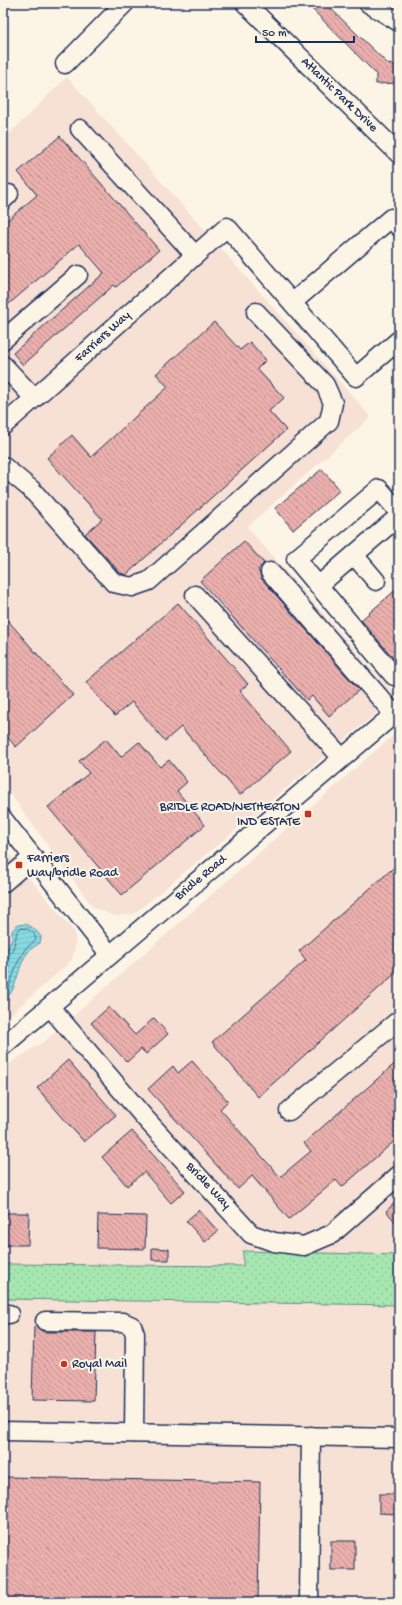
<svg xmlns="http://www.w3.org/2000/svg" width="402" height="1605" viewBox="0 0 402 1605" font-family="'Gochi Hand',sans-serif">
<defs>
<pattern id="grass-dots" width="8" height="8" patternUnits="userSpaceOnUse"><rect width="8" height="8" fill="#a6e7b0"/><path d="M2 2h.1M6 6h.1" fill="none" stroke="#8ec69a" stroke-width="1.8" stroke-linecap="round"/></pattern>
<pattern id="water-rules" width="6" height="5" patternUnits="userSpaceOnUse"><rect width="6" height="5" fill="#88dae0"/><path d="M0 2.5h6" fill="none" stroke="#75bbc3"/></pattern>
<pattern id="building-back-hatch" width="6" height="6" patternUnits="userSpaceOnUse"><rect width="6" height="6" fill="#ebb0ac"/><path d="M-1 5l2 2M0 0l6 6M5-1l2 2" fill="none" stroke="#be908f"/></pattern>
</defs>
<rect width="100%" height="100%" fill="#fcf5e5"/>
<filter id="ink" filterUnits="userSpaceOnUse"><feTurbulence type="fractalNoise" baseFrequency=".025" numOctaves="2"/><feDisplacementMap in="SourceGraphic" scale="8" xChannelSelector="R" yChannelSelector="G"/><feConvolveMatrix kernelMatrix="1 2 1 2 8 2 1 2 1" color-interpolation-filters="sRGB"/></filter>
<g filter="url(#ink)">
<g fill="#f7e0d4">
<path d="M67 77 209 235 371 417 247 527 377 675 397 696 134 914 115 916 93 907 3 784V140Z"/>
<path d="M399 730V1255L243 1251V1266L3 1264V1068L46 1040Z"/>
<path d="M3 846 75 933V949L71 961 3 1021Z"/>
<path d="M3 1299 399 1305V1602H3Z"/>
</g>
<path fill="url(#grass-dots)" stroke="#608b87" d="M243 1251 399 1255V1305L3 1299V1264L243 1266Z"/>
<path fill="url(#water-rules)" stroke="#5c96ac" d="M26 924C33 927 37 931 41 937L40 943C36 945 32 948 29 951 17 964 19 985 7 998L3 996V958L12 939V931L17 925Z"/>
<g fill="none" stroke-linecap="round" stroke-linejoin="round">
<path stroke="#477392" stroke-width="1" d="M3 960 7 959C11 954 14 947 15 941 17 936 15 933 19 929 27 927 35 931 36 940L25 949 17 964 8 990 6 993H3"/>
</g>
<g fill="url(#building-back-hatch)" stroke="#1b2f5e">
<path d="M306 3H325L388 64 399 66V83L376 84V74Z"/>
<path d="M60 136 159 250 116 287 114 285 23 365 13 353 104 273 79 244 3 309V224L37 195 18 172Z"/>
<path d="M214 322 240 350 250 342 266 360 257 369 284 398 269 411 286 430 126 575 120 573 85 534 102 519 47 458 72 435 91 457 168 387 156 374Z"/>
<path d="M322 469 340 490 293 530 275 508Z"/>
<path d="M244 541 264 563 258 570 262 579 359 690 329 716 312 696 307 700 200 581Z"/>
<path d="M399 587V656L395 660 361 620Z"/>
<path d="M178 603 248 684 240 691 291 751 240 795 181 727 165 741 132 702 115 716 86 682Z"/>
<path d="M3 615 73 695 16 747 3 732Z"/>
<path d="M106 739 121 757 139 742 160 767 169 760 187 782 177 791 205 825 122 895 48 807 89 773 79 761Z"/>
<path d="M399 863V970L258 1097 212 1042 306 960 299 951Z"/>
<path d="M109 1007 135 1035 154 1018 168 1034 146 1054 141 1049 127 1062 91 1023Z"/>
<path d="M68 1060 116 1115 84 1142 37 1088Z"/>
<path d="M399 1060V1137L342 1187 336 1180 289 1219 252 1176 238 1189 148 1089 173 1066 178 1073 192 1061 228 1101 220 1109 280 1177 311 1151 304 1143Z"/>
<path d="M132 1131 185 1191 171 1203 144 1172 127 1186 102 1157Z"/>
<path d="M399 1199V1226L386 1211Z"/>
<path d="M199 1210 218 1231 205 1242 186 1221Z"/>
<path d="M3 1213H29L28 1245H3Z"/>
<path d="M98 1215 146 1216 145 1249 97 1248Z"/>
<path d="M152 1248 169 1249V1260H152Z"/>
<path d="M34 1326 45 1332H96L94 1401 32 1400Z"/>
<path d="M3 1477 260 1482 258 1602 3 1601Z"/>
<path d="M379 1494H398L397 1514 379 1513Z"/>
<rect x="331" y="1541" width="24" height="29"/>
</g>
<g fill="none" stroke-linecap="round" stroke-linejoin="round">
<defs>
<g id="minor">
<path d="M245 3 399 154"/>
<path d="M368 3 399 22"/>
<path d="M65 64 125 3"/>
<path d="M80 129 195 255"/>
<path d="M3 200 9 194"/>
<path d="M293 302 391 218 399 227"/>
<path d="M3 340 78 275"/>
<path d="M3 365 34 398"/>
<path d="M3 426 227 227 356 377 399 340"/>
<path d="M3 466 32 490 114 583 132 587 149 581 329 421 333 403 325 385 256 312"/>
<path d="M399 512 379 489 296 559 394 676 399 671"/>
<path d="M354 555 376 581"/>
<path d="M270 572 394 714"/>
<path d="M318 586 399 516"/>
<path d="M195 595 342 758"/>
<path d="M3 819 110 955"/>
<path d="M3 883 33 857"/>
<path d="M50 1007 144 1117 251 1234 274 1242 304 1246 332 1234 399 1175"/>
<path d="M3 1046 399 710"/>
<path d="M289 1111 399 1020"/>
<path d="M3 1314H9"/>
<path d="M45 1321 123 1322 132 1326 135 1334 134 1433"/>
<path d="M3 1431 399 1438"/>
<path d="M309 1602 311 1436"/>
</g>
</defs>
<use href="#minor" stroke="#1b2f5e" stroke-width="21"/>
<use href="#minor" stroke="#fcf5e5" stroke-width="18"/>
</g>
</g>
<g fill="#c8321e" stroke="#fcf5e5" stroke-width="1.5">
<rect x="304" y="810" width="8" height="8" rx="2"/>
<rect x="15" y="861" width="8" height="8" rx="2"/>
<circle cx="64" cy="1364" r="4"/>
</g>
<g text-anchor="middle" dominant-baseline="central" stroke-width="4" stroke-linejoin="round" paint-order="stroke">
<g font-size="13" fill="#1b2f5e" stroke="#fcf5e5">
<text transform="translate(339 95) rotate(44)">Atlantic Park Drive</text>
<text transform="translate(103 337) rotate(-42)">Farriers Way</text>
<text transform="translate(201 878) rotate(-40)">Bridle Road</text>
<text transform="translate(208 1186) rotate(47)">Bridle Way</text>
</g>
<g font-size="13" fill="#1b2f5e" stroke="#fcf5e5" text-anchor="start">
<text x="300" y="807" text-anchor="end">BRIDLE ROAD/NETHERTON<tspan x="300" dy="15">IND ESTATE</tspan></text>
<text x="27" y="858">Farriers<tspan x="27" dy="15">Way/bridle Road</tspan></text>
<text x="72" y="1364">Royal Mail</text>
</g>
</g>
<rect width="402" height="1605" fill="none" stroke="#fcf5e5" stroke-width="16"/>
<rect x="8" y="8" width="386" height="1589" fill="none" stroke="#1b2f5e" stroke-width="1.5" filter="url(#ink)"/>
<path d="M256 36v6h98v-6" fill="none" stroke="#1b2f5e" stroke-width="2"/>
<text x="262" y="36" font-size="12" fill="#1b2f5e" stroke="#fcf5e5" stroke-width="3" paint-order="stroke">50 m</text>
</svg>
